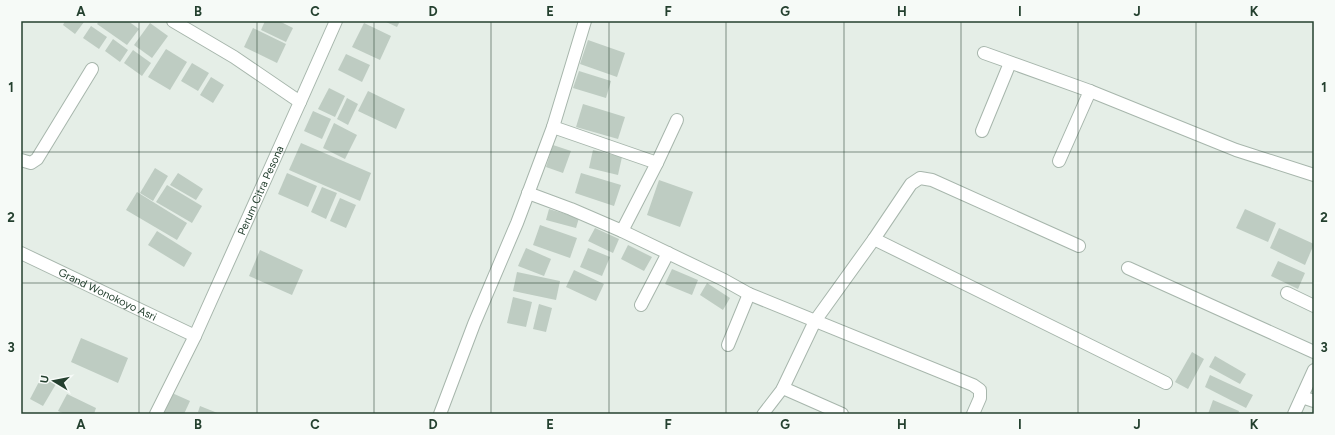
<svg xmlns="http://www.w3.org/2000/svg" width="1335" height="435" viewBox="0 0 1335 435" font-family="Figtree,sans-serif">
<rect width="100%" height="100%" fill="#e5eee7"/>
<g fill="#beccc2">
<path d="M65 21H83L84 22 75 34 63 25Z"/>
<path d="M99 21H128L139 29 127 45 97 24Z"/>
<path d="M265 21H279L293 28 286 42 261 30Z"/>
<path d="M384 21H400L397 27Z"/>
<path d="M150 23 168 36 152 58 134 45Z"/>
<path d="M364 23 391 36 380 60 352 47Z"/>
<path d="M91 26 107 37 99 49 83 38Z"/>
<path d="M253 28 286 44 277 63 244 47Z"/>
<path d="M113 39 128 50 120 62 105 51Z"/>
<path d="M588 40 625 53 617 77 580 64Z"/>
<path d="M166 49 187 62 170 90 148 77Z"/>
<path d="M133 50 151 63 142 76 124 63Z"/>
<path d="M346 54 370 65 362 82 338 70Z"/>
<path d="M192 63 209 73 198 91 181 81Z"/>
<path d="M579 71 611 81 606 98 573 88Z"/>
<path d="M211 77 224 85 213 103 200 95Z"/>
<path d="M329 88 345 96 335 117 318 109Z"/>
<path d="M368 91 405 109 396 129 358 111Z"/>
<path d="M347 98 358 104 348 125 337 119Z"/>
<path d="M583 104 625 117 618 139 576 127Z"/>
<path d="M313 111 331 119 322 139 304 131Z"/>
<path d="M334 123 357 135 345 159 323 148Z"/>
<path d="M301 143 371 173 360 201 289 170Z"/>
<path d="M553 145 571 151 563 173 546 167Z"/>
<path d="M593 150 622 157 618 175 589 168Z"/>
<path d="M155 168 168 176 153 201 140 193Z"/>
<path d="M178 173 203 189 196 200 170 185Z"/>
<path d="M287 173 317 186 308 207 278 194Z"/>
<path d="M581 173 621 185 614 206 575 193Z"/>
<path d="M659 180 693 192 680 227 647 215Z"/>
<path d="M167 185 202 206 192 223 156 202Z"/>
<path d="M322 187 337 193 326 219 311 212Z"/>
<path d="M137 192 187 223 177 240 126 210Z"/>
<path d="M340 198 356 205 346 228 330 221Z"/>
<path d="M549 209 579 218 576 228 546 220Z"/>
<path d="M1245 209 1276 223 1268 242 1236 228Z"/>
<path d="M540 225 577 238 570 258 533 245Z"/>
<path d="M595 228 619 239 613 253 588 241Z"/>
<path d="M1279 228 1314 244 1305 265 1270 248Z"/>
<path d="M157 231 192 253 184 267 148 245Z"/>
<path d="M628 245 652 257 644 271 621 259Z"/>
<path d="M526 248 551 259 544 276 518 266Z"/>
<path d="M588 248 610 257 602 276 580 267Z"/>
<path d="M260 250 303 270 292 295 249 276Z"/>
<path d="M1278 261 1305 273 1298 289 1271 276Z"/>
<path d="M672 269 698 280 692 295 665 284Z"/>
<path d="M574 270 604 284 596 301 566 287Z"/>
<path d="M517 272 560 281 556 300 513 291Z"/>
<path d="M707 283 730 298 723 310 700 295Z"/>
<path d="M513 297 532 302 526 327 507 323Z"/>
<path d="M539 304 552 308 546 332 533 329Z"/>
<path d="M81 338 128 358 118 383 71 362Z"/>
<path d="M1192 352 1204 359 1188 389 1175 382Z"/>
<path d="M1215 356 1246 374 1240 384 1209 367Z"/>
<path d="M1210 375 1253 395 1246 408 1205 387Z"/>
<path d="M42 376 56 384 43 406 30 399Z"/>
<path d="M172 393 190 401 184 414H163Z"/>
<path d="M67 394 96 408 94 414H65L58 411Z"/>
<path d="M1213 400 1239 411 1238 414H1208Z"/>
<path d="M200 406 220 414H203L198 412Z"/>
</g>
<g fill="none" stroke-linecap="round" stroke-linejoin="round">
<defs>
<path id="lane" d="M763 414 783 388"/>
<g id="street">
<path d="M984 53 1090 91 1236 150 1314 175"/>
<path d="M300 102 336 21"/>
<path d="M553 127 657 163"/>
<path d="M982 131 1010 63"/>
<path d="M21 160 31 163 37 159 92 69"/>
<path d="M1059 161 1090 91"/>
<path d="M528 193 571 209 622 231 724 280 749 294 973 385 980 390V398L973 414"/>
<path d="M622 231 657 163 677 120"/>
<path d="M874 239 911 184 920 178 932 180 1079 246"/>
<path id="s1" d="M21 253 195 336"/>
<path d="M1128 268 1314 352"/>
<path d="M1287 293 1314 306"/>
<path d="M641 305 668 253"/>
<path d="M728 345 749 294"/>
<path d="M1302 397 1314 401"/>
<path id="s2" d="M156 414 195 336 300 102 234 57 173 21"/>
<path d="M440 414 474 324 517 223 553 127 585 21"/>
<path d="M842 414 783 388 815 321 874 239 1166 383"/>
<path d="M1294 414 1314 370"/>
</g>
</defs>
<use href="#lane" stroke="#a7b6ac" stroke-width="13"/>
<use href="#street" stroke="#a7b6ac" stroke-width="14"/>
<use href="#lane" stroke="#fff" stroke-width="11"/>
<use href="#street" stroke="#fff" stroke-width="12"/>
</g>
<path fill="none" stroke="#24402f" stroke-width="1" stroke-opacity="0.55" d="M139 21V414M257 21V414M374 21V414M491 21V414M609 21V414M726 21V414M844 21V414M961 21V414M1078 21V414M1196 21V414M21 152H1314M21 283H1314"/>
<g text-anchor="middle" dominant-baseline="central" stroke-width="3" stroke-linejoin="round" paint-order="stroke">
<g font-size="11" fill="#24402f" stroke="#f6faf7">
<text stroke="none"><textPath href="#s2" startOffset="247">Perum Citra Pesona</textPath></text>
<text stroke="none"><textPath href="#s1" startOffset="96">Grand Wonokoyo Asri</textPath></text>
</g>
</g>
<rect width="1335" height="435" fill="none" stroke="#f6faf7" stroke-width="44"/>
<g transform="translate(54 381) rotate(280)" stroke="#f6faf7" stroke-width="3" paint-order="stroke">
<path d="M0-3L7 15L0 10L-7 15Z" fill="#24402f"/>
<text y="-6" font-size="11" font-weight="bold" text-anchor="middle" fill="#24402f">U</text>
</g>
<rect x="22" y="22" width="1291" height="391" fill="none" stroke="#24402f" stroke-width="1.5"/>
<g font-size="13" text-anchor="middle" font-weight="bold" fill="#24402f">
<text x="81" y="16">A</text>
<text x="198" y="16">B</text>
<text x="315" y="16">C</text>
<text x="433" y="16">D</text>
<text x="550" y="16">E</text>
<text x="668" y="16">F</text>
<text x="785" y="16">G</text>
<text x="902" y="16">H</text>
<text x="1020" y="16">I</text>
<text x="1137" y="16">J</text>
<text x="1254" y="16">K</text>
<text x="11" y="92">1</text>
<text x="1324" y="92">1</text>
<text x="11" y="222">2</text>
<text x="1324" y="222">2</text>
<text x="11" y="352">3</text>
<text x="1324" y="352">3</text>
<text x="81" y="429">A</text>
<text x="198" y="429">B</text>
<text x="315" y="429">C</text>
<text x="433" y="429">D</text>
<text x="550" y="429">E</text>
<text x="668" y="429">F</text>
<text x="785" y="429">G</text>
<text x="902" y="429">H</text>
<text x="1020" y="429">I</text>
<text x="1137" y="429">J</text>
<text x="1254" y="429">K</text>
</g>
</svg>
